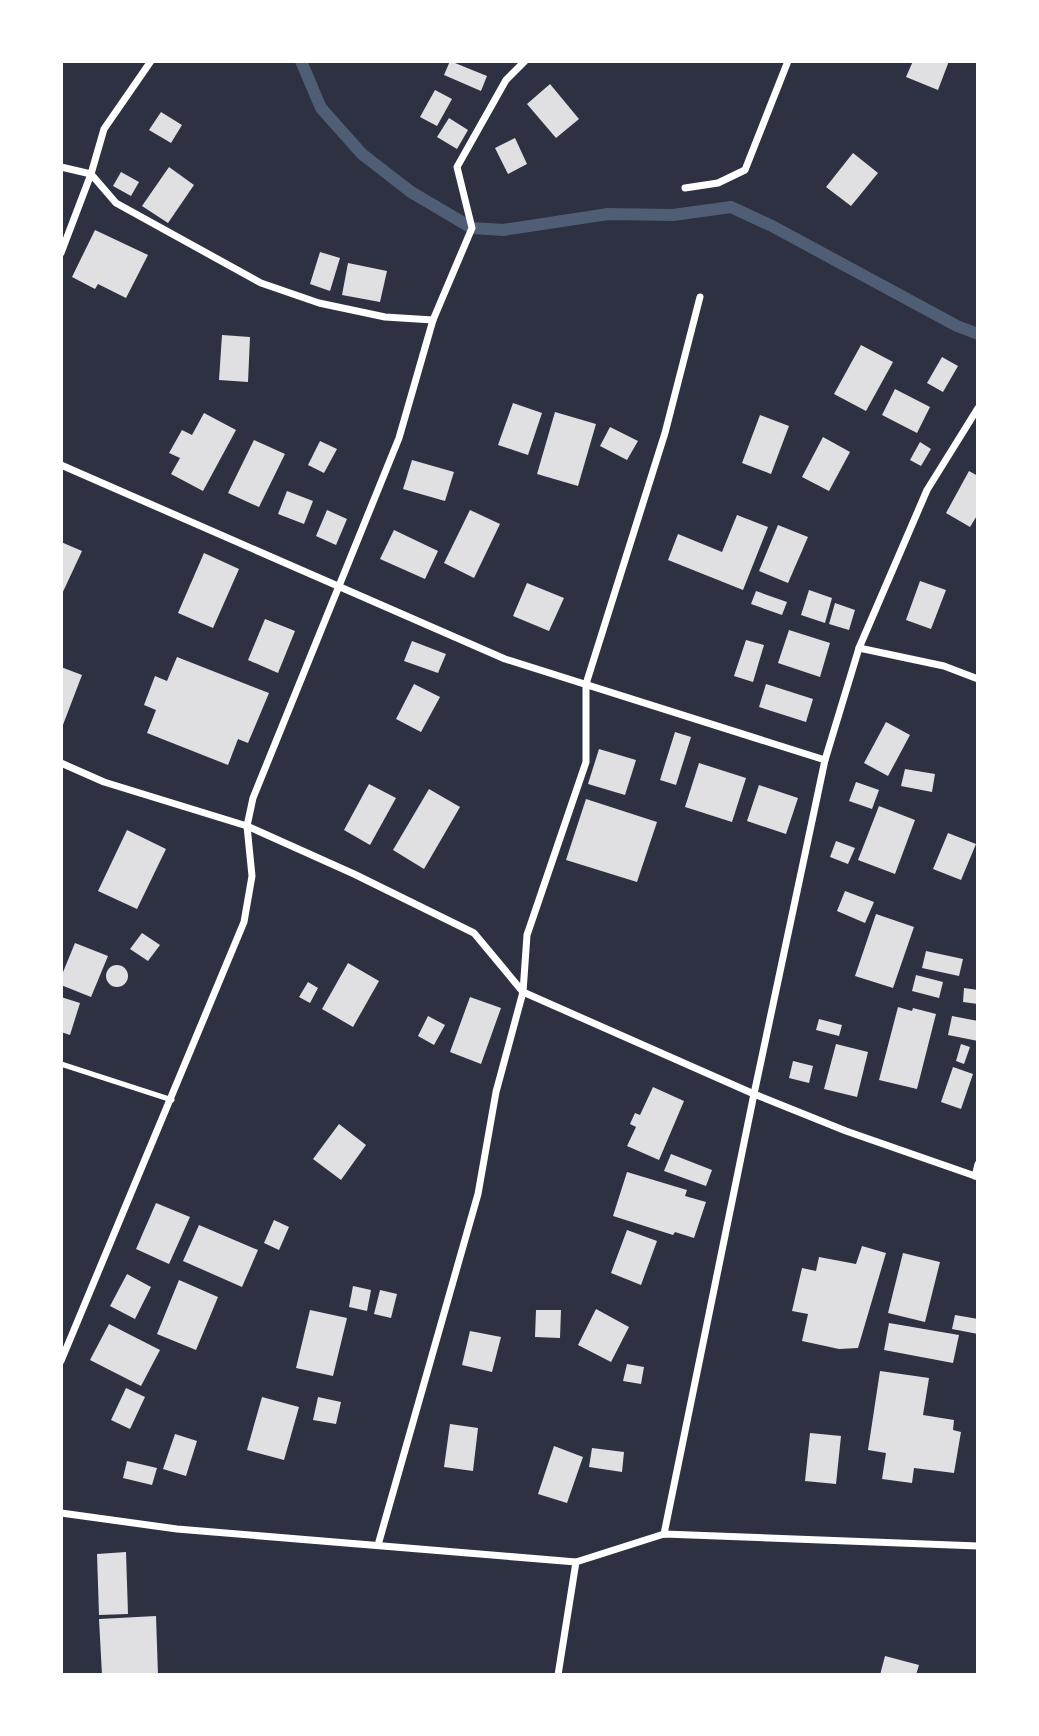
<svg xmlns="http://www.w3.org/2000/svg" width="1039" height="1736" viewBox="0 0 1039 1736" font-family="'Exo 2',sans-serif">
<rect width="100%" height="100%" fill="#2d3142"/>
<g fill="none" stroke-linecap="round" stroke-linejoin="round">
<path stroke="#4f5d75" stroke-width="12" d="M301 61 321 108 362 154 411 192 472 228 503 230 608 214 673 215 731 207 772 226 957 326 978 334"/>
</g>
<g fill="#e0e0e3">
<path d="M450 61 487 76 481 91 444 75Z"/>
<path d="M913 61H949L938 90 906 77Z"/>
<path d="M550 84 579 119 556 138 527 104Z"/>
<path d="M435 90 452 99 437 126 420 117Z"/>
<path d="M161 112 182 125 171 143 149 130Z"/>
<path d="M449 118 468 130 457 149 437 137Z"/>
<path d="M515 138 527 164 508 174 495 148Z"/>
<path d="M853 153 878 173 851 206 826 187Z"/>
<path d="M169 167 194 185 168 223 142 206Z"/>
<path d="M121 172 139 182 131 196 113 186Z"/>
<path d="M95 230 148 255 126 298 98 284 95 289 72 277Z"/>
<path d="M320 252 340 258 330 291 310 284Z"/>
<path d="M348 263 387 271 380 302 342 295Z"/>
<path d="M222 335 250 337 248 382 219 380Z"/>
<path d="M861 345 893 362 866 411 834 394Z"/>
<path d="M942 357 958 366 943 392 927 383Z"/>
<path d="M895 389 930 407 917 433 882 415Z"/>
<path d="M513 403 542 413 528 455 498 445Z"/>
<path d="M555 412 596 424 578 486 537 474Z"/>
<path d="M204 413 236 430 203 491 171 474 180 458 169 453 182 430 192 435Z"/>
<path d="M760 415 789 426 771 474 742 463Z"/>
<path d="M610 427 638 441 627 460 600 446Z"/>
<path d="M823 437 850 452 829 491 802 477Z"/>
<path d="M254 440 285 454 259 507 228 493Z"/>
<path d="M320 441 337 449 324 473 308 465Z"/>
<path d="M920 442 931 449 921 466 910 460Z"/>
<path d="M412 460 454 472 445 501 403 489Z"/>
<path d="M969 471 978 476V514L970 527 946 513Z"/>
<path d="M287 491 313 501 304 524 278 514Z"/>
<path d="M327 510 347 519 336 545 316 536Z"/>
<path d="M470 510 500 524 474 578 444 563Z"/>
<path d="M737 515 768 527 743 590 668 560 678 534 722 552Z"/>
<path d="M778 525 808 537 788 583 759 571Z"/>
<path d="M394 530 438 551 425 579 380 559Z"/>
<path d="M61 542 82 551 61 596Z"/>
<path d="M204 553 239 569 213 628 178 613Z"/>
<path d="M920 581 946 590 931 629 906 620Z"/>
<path d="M527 583 564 598 549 631 513 616Z"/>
<path d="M809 590 832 598 825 623 801 615Z"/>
<path d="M756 591 787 602 782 615 751 604Z"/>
<path d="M835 603 855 610 849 630 829 624Z"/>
<path d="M265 619 295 631 278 673 248 660Z"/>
<path d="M789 630 830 643 820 677 778 663Z"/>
<path d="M746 640 764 645 753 682 734 676Z"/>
<path d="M412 641 446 654 438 673 404 661Z"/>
<path d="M177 657 269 693 248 743 238 739 228 765 147 733 156 710 144 705 155 676 167 681Z"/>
<path d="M61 667 82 675 61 730Z"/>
<path d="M414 684 440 697 421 732 396 719Z"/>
<path d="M766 684 813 699 806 722 759 707Z"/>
<path d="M886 722 910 735 888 776 864 763Z"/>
<path d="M675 732 691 737 676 785 660 780Z"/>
<path d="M599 749 636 760 625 795 588 784Z"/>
<path d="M699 763 746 778 732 822 685 807Z"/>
<path d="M905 769 935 774 932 792 901 786Z"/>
<path d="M856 782 879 790 872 809 849 801Z"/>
<path d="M369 784 396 798 370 845 344 830Z"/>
<path d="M759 785 798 798 786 834 747 821Z"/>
<path d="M429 789 460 807 424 869 393 850Z"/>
<path d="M586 799 657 822 637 882 566 860Z"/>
<path d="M879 806 915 820 895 874 858 860Z"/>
<path d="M127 830 166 849 137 909 98 891Z"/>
<path d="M948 833 976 844 961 880 933 869Z"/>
<path d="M836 841 855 848 848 864 830 857Z"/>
<path d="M845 891 874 902 865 923 837 911Z"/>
<path d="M876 914 914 927 893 988 855 976Z"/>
<path d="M142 933 160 945 148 961 130 949Z"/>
<path d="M75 943 108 956 91 997 61 985V977Z"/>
<path d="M926 951 963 959 959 976 922 968Z"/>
<path d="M348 963 379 981 353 1027 322 1009Z"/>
<circle cx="117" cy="976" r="11"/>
<path d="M916 975 943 982 939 998 912 991Z"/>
<path d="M308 982 318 988 310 1003 299 997Z"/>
<path d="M964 988 978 990V1004L963 1002Z"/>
<path d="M61 997 80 1003 70 1035 61 1032Z"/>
<path d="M470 997 501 1008 481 1064 450 1052Z"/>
<path d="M898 1007 912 1011 913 1008 936 1014 917 1089 879 1080Z"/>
<path d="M428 1016 445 1025 434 1045 418 1036Z"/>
<path d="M952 1016 978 1021V1041L948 1035Z"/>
<path d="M819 1019 842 1025 839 1036 816 1030Z"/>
<path d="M836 1044 868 1052 857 1097 824 1089Z"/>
<path d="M961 1044 970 1047 964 1064 956 1061Z"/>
<path d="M793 1061 813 1066 809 1083 789 1078Z"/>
<path d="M953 1067 973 1074 961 1109 941 1102Z"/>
<path d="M653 1087 684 1101 659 1160 627 1146 636 1127 630 1124 635 1113 640 1115Z"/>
<path d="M339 1124 366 1145 341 1180 313 1159Z"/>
<path d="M671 1154 712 1170 706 1186 664 1171Z"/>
<path d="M627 1172 687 1190 685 1196 706 1202 694 1238 675 1232 673 1235 613 1216Z"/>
<path d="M156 1203 190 1217 169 1264 136 1249Z"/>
<path d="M274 1220 289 1227 279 1250 264 1243Z"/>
<path d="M199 1225 258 1250 242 1287 183 1261Z"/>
<path d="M627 1230 657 1241 641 1285 611 1273Z"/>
<path d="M862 1246 886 1253 858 1348 839 1349 802 1341 808 1314 792 1311 802 1268 816 1271 819 1257 856 1264Z"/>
<path d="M903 1253 940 1262 925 1322 888 1313Z"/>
<path d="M127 1274 151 1287 135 1319 110 1306Z"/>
<path d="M179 1280 218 1297 196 1350 157 1334Z"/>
<path d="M353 1286 371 1290 367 1311 349 1307Z"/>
<path d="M380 1290 397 1294 391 1318 374 1314Z"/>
<path d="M596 1309 629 1327 611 1362 578 1345Z"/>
<path d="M310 1310 347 1318 333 1376 296 1368Z"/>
<path d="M536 1310H561L560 1338 535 1337Z"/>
<path d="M955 1315 978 1319V1334L952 1329Z"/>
<path d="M889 1323 959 1335 953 1363 884 1350Z"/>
<path d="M109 1324 160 1350 141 1386 90 1360Z"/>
<path d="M470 1331 501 1337 492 1372 462 1365Z"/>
<path d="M627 1364 644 1367 641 1384 623 1381Z"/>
<path d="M880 1371 929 1378 923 1415 954 1420 953 1430 961 1432 954 1473 914 1468 912 1483 882 1479 886 1453 868 1450Z"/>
<path d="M126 1388 145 1397 130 1429 111 1420Z"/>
<path d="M262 1397 299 1407 284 1460 247 1450Z"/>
<path d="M318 1397 341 1402 336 1424 313 1420Z"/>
<path d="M450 1424 478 1428 473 1471 444 1467Z"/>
<path d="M810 1433 841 1436 836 1484 805 1481Z"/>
<path d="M175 1434 197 1441 186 1476 163 1469Z"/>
<path d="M554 1446 583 1457 567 1503 538 1494Z"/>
<path d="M592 1448 624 1452 622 1472 589 1467Z"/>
<path d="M127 1461 157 1468 152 1485 123 1478Z"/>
<path d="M126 1552 128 1614 99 1615 97 1554Z"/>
<path d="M156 1616 158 1675H102L99 1619Z"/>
<path d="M885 1656 919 1665 916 1675H880Z"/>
</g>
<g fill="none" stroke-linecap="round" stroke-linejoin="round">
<path stroke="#fff" stroke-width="5" d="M61 1064 172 1100"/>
<g stroke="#fff" stroke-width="7">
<path d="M61 167 91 174 116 203 261 283 319 303 385 317 433 320"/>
<path d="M685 188 718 183 745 170 788 61"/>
<path d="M61 253 91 174 104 129 151 61"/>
<path d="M61 465 505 659 825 760"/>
<path d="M859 648 944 666 978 679"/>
<path d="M61 763 104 782 247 826 354 874 474 933 523 992 754 1094 846 1131 978 1177"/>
<path d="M975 1176 978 1164"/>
<path d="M61 1361 244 922 252 876 247 826 253 798 399 438 433 320 472 228 457 167 506 80 525 61"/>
<path d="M61 1513 177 1529 576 1562 664 1534 978 1546"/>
<path d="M664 1534 754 1094 825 760 859 648 927 490 978 408"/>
<path d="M378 1545 478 1194 496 1092 523 992 527 935 586 762V684L665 433 700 297"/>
<path d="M558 1675 576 1562"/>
</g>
</g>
<rect width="1039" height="1736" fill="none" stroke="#ffffff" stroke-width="126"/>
</svg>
